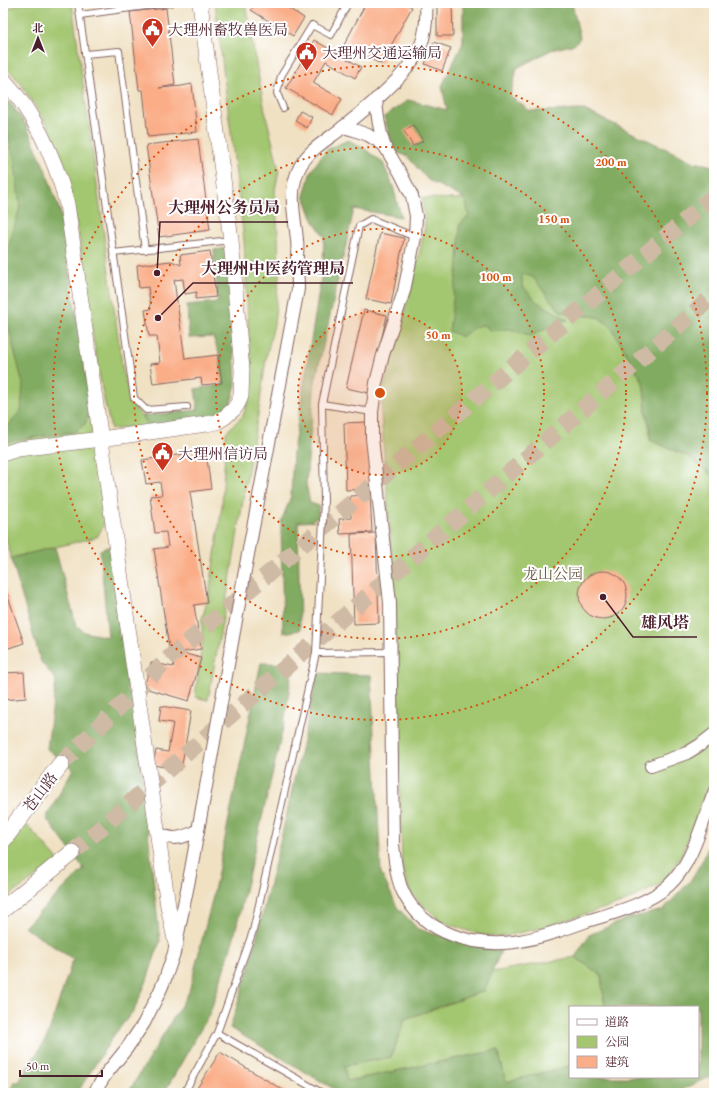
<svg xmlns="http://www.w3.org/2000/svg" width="717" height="1096" viewBox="0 0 717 1096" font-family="'EB Garamond','Noto Serif SC',serif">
<rect width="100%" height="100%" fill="#fff"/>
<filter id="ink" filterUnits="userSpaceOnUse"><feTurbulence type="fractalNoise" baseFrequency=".025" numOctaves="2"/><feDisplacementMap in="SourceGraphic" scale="8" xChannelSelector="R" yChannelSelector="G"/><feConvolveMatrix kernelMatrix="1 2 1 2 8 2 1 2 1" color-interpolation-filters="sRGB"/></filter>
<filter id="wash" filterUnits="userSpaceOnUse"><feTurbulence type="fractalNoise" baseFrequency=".012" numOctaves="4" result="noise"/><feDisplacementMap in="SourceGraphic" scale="16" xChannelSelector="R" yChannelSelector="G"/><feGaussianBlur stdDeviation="0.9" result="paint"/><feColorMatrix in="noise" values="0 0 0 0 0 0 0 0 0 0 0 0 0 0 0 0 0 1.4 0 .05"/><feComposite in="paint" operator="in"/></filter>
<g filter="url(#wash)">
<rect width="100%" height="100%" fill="#f0e1c3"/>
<g fill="#a3c66f" stroke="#76724d">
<path d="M23 3H72L123 372 133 405 150 427 111 429 103 395 88 309 80 243 67 176 48 126 19 81 3 65V10Z"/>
<path d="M215 3H245L265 111 279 170 275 190 278 236 279 276 274 324 266 358 260 403 247 476 230 580 208 700 195 697 202 643V619L209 595 222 506 226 432 243 416 250 395V360L244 240Z"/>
<path d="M3 93 26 125 45 169 60 212 88 391 105 523 97 537 11 558 3 526Z"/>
<path d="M422 198 465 199 533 277 549 298 560 311 572 314 598 317 610 325 643 382 645 397 646 411 650 429V440L688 456 709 473 714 478V776L710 782 682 854 668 877 661 884 622 903 540 928 511 935 497 937 481 935 459 928 440 920 412 895 406 882 402 866 396 638 391 551 381 412 383 389 399 334 419 255 425 227Z"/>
<path d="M26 824 59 861 3 900V852Z"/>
<path d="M575 957 601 975 605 1007H570V1066L506 1082 498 1050 347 1081 344 1066 391 1057 405 1019 484 991 492 972Z"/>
</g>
<g fill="#82ab62" stroke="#666546">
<path d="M463 3H572L580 38 575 44 551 50 517 68 510 96 530 111 584 110 694 162 714 166V478L709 473 688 456 650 440V429L646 411 645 397 643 382 610 325 598 317 572 314 560 311 549 298 533 277 522 274V285L536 301 568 320 558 322 531 336 520 332 509 329 490 331 485 325C474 325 469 331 462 337L449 331 458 264 460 224 469 216 465 199 428 180 407 156 395 152 384 117 408 100 447 110 442 86 463 43Z"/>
<path d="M3 97 11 105 26 125 45 169 60 212 88 391 89 414 85 424 75 432 43 436 3 443V430L6 429 21 410 23 384 3 307V256L9 245 20 207 15 164 5 124 3 122Z"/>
<path d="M348 140 365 149 383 163 393 186 401 217 354 209 315 382 306 483 310 503 319 506 317 521 298 522 300 630 283 633 281 522 291 496 293 452 323 266 324 236 313 220 304 196 311 171 326 150Z"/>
<path d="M228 248 236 384 231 403 213 419 150 427 142 416 198 410 195 389 223 385 219 353 213 337 189 338 187 305 218 302 214 250Z"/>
<path d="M110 546 134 704 160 941 146 983 134 1010 114 1035 77 1093H8L14 1082H19L47 1037 73 959 24 927 84 869 46 818 73 769 47 749 56 680 41 662 11 558 55 547 76 625 84 632 108 637 100 550Z"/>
<path d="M261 663 293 664 284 724 234 937 210 1013 164 1093H128L189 992 213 896Z"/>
<path d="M318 673 371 675 381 873 397 907 418 929 444 937 501 951 484 991 405 1019 391 1057 344 1066 347 1081 498 1050 506 1082 570 1066V1077H698V1007H605L601 975 575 957 589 935 626 919 663 910 690 881 704 858 714 831V1075L675 1093H341L230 1028 249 968 283 830Z"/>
</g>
<g id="blocks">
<g fill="#faad87">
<path d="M256 3H292L288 8 304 18 293 36 251 10Z"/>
<path d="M366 3H404L412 7 381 64 344 45Z"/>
<path d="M437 4H452L453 36H437Z"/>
<path d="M166 8 175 85 159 88 182 86 192 84 197 132 148 137 143 90H139L130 12Z"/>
<path d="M314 40 361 67 355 78 326 61 313 83 342 99 333 115 286 88Z"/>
<path d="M434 42 451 48 442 71 425 64Z"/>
<path d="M300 111 312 117 307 128 295 121Z"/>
<path d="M413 125 423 141 413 146 404 131Z"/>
<path d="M198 139 210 230 159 237 146 145Z"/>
<path d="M380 233 404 238 391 304 366 299Z"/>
<path d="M210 251 216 297 195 299 197 292 185 294 183 279 174 280 185 359 218 355 222 383 202 385 201 378 153 384 150 364 160 363 157 336H149L145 310 151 309 148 287 139 288 137 265 171 261 181 265 180 255Z"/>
<path d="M364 310 387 315 369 393 346 388Z"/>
<path d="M368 422 371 489 346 490 344 423Z"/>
<path d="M206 451 211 489 190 492 207 603 194 605 201 649 170 654 154 549 168 547 166 532 155 533 150 496 162 495 160 482 146 484 142 460Z"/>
<path d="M370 495 372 532 340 534 339 519 351 518 350 496Z"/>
<path d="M376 533 379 623 354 624 351 534Z"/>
<circle cx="603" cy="595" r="24"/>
<path d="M3 582 24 643 3 650Z"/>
<path d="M178 652 201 658 189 701 144 688 151 662 173 667Z"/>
<path d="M24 672 26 698 3 700V673Z"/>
<path d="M161 706 191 711 181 770 153 765 156 750 168 752 173 723 159 721Z"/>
<path d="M220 1052 288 1093H194Z"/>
</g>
</g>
</g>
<g filter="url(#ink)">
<use href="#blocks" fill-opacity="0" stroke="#846360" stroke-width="1"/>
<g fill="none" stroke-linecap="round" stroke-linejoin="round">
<g stroke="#cfbaa5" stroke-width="17" stroke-dasharray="17 8" stroke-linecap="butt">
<path d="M61 764 170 657 714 196"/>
<path d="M72 853 714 295"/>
</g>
<defs>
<g id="service">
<path d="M78 3 134 398 146 410 187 407"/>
<path d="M130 3 131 8 170 3"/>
<path d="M80 15 131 8"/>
<path d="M85 54 119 51 145 250"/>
<path d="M283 108 277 93 281 76 312 25 331 35 348 3"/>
<path d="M113 253 231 240"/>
<path d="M322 404 372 412"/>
<path d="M316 653 391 652"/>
<path d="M217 1033 322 1093"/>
<path d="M184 1093 217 1033 253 931 316 653 324 501 322 404 359 226 371 219 415 237"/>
</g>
<g id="minor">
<path d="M376 99C377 116 379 129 384 145"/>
<path d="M343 127 354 130 368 135 384 145 401 174 412 196 416 216 415 237 404 291 383 355 376 383 372 412V438L390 603 393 845C395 860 396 877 403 892 423 934 477 949 520 941 543 937 565 929 587 921 614 913 648 904 669 885 693 863 702 822 714 793"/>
<path d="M651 766 687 753 700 745 714 734"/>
<path d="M158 833C175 842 182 837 198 831"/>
<path d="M94 1093 106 1074 127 1048 144 1023 159 993 165 979 174 953 190 875 246 565 298 289C298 279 297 269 297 258 297 252 298 246 297 240 295 217 288 194 298 171 306 151 326 141 342 128 366 109 411 73 421 45 426 31 427 17 426 3"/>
</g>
<g id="tertiary">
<path d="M3 79C35 114 55 158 67 204L168 906 176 944"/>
<path d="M3 454 18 449 101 439 206 424 217 422 225 417 234 409 238 403 241 396 242 370 231 240 200 3"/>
</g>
<g id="secondary">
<path d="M3 840 61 764"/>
<path d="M3 909 72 853"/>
</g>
</defs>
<use href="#service" stroke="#846360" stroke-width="8"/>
<use href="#minor" stroke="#846360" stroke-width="14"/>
<use href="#tertiary" stroke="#846360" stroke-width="16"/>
<use href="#secondary" stroke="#846360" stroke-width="18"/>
<use href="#service" stroke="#fff" stroke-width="6"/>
<use href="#minor" stroke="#fff" stroke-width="12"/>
<use href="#tertiary" stroke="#fff" stroke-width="15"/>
<use href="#secondary" stroke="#fff" stroke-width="17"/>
</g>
</g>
<circle cx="380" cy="393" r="82" fill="#d8530f" fill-opacity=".12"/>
<g fill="none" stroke="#d8530f" stroke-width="2" stroke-dasharray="2 4">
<circle cx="380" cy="393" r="82"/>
<circle cx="380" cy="393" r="164"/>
<circle cx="380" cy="393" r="246"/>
<circle cx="380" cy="393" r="327"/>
</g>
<defs>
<symbol id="civic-pin" viewBox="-11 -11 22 30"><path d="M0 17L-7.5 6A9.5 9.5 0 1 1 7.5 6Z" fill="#c8321e" stroke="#fff"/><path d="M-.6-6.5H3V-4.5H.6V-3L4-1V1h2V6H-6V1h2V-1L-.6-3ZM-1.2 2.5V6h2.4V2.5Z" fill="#fff"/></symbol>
</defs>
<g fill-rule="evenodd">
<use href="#civic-pin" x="140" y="16" width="25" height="34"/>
<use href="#civic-pin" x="294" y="40" width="25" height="34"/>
<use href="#civic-pin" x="150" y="440" width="25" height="34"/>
</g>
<g text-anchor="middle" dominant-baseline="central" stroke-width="4" stroke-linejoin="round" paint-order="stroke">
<g font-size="15" fill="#4a1f2b" stroke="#fff" text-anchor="start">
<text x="168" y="29">大理州畜牧兽医局</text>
<text x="322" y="52">大理州交通运输局</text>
<text x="178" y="453">大理州信访局</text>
</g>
<g font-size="15" fill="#695943" stroke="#fff">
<text x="553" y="573">龙山公园</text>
</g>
<g font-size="15" fill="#4a1f2b" stroke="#fff">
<text transform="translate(40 792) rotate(-53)">苍山路</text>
</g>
</g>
<circle cx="380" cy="393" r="6" fill="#d8530f" stroke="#fff" stroke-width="2"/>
<g font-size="12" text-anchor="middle" font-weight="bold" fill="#d8530f" stroke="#fff" stroke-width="4" stroke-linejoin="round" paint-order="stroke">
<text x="611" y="166">200 m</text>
<text x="554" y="223">150 m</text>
<text x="496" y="281">100 m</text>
<text x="438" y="339">50 m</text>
</g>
<path fill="none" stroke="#4a1f2b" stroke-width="1.5" d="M157 273L160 222H288M158 318L193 283H353M603 597L633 637H697"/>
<g fill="#4a1f2b" stroke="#fff" stroke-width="1.5">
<circle cx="157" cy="273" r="4"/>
<circle cx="158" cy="318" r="4"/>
<circle cx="603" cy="597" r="4"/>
</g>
<g font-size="16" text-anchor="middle" font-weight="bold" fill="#4a1f2b" stroke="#fff" stroke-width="4" stroke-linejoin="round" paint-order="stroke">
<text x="224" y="213">大理州公务员局</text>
<text x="273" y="274">大理州中医药管理局</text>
<text x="665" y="628">雄风塔</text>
</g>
<rect width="717" height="1096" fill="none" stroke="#fff" stroke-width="16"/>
<rect x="569" y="1006" width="130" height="72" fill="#ffffff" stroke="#b7a5aa"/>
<rect x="577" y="1019" width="20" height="6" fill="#ffffff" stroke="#b7a5aa"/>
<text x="605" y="1026" font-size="12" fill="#4a1f2b">道路</text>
<rect x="577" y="1036" width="20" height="12" fill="#a3c66f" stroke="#b7a5aa"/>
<text x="605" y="1046" font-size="12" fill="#4a1f2b">公园</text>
<rect x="577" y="1056" width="20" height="12" fill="#faad87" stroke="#b7a5aa"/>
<text x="605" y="1066" font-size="12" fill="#4a1f2b">建筑</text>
<g transform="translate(38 38)" stroke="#ffffff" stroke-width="3" paint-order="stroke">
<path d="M0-3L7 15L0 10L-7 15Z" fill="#4a1f2b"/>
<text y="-6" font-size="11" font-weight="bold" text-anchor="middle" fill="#4a1f2b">北</text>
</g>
<path d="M20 1070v6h82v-6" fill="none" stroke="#4a1f2b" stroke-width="2"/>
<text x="26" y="1070" font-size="12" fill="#4a1f2b" stroke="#ffffff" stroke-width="3" paint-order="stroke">50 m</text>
</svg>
